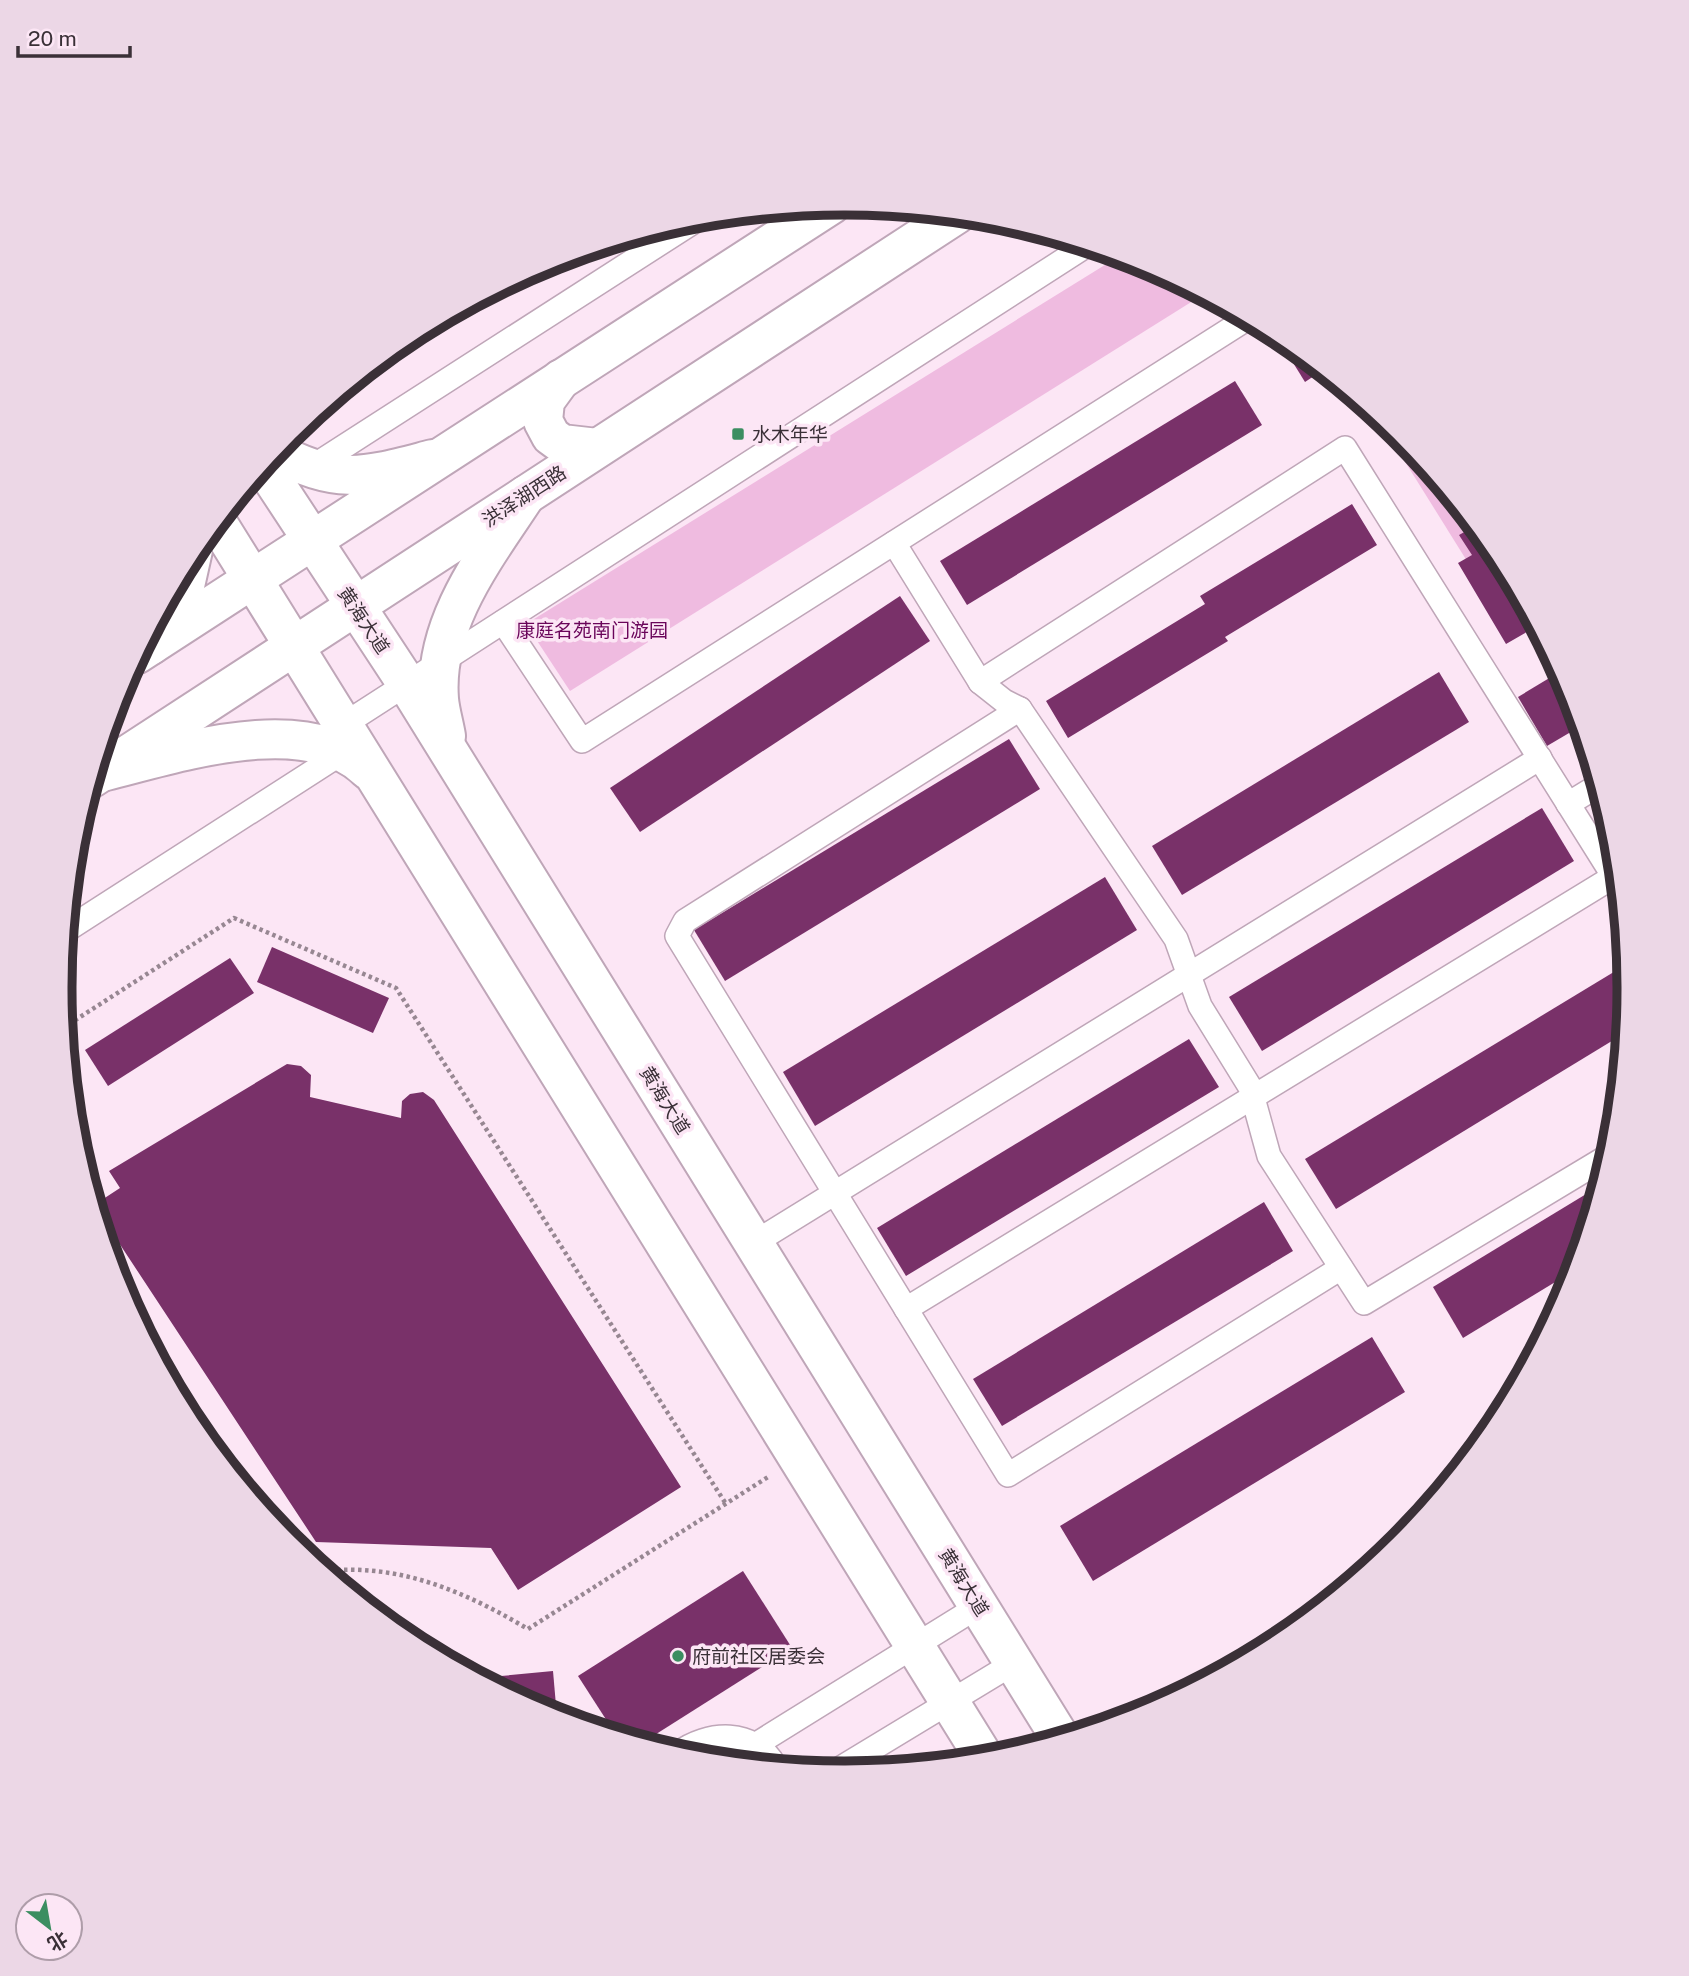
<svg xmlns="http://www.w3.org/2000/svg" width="1689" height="1976" viewBox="0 0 1689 1976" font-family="'Public Sans','Noto Sans SC',sans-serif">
<rect width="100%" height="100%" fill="#fce6f5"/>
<g fill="#efbbe0">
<path d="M1121 255 1145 263 1204 294 570 691 526 624Z"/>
<path d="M1374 412 1400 433 1498 553 1472 569Z"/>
</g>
<g fill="#793169">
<path d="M1274 332 1281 336 1323 370 1305 382Z"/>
<path d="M1235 381 1262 425 967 605 940 561Z"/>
<path d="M1352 504 1377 545 1225 637 1228 641 1068 738 1046 701 1205 604 1200 596Z"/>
<path d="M1465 513 1497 552 1537 626 1506 644 1458 563 1472 555 1459 535 1468 530 1462 519Z"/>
<path d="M900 596 930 641 640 832 610 788Z"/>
<path d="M1561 671 1570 688 1581 726 1547 746 1518 697Z"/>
<path d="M1439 672 1469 722 1182 895 1152 846Z"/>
<path d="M1009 739 1040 789 725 981 694 930Z"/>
<path d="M1542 808 1574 861 1262 1051 1229 997Z"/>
<path d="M1105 877 1137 930 815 1126 783 1072Z"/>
<path d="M272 947 389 998 373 1033 257 982Z"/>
<path d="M230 958 254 993 108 1086 85 1050Z"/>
<path d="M1627 964 1629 988 1625 1033 1336 1209 1305 1159Z"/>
<path d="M1189 1039 1219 1087 906 1276 877 1228Z"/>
<path d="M287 1064 301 1066 311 1075 310 1097 401 1118 402 1101 410 1094 423 1092 434 1100 681 1487 518 1590 491 1548 316 1542 94 1205 120 1188 109 1171Z"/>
<path d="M1601 1185 1575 1270 1463 1338 1433 1287Z"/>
<path d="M1264 1202 1293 1251 1002 1426 973 1379Z"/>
<path d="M1372 1337 1405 1392 1093 1581 1060 1526Z"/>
<path d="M743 1571 792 1648 642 1743 616 1735 578 1676Z"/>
<path d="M553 1671 557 1717 503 1691 501 1676Z"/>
</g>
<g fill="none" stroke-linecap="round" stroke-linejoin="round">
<defs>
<g id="service">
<path d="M309 469 701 217"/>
<path d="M894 543 980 682 1004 701 1020 709 1176 939 1200 1006 1250 1087 1269 1156 1364 1303 1610 1155"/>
<path d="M503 622 582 741 1248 318"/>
<path d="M980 682 1345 448 1619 885"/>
<path d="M1020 709 685 921 677 936 1008 1475 1341 1268"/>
<path d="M343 725 1087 245"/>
<path d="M1568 804 1599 785"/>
<path d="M65 931 348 749"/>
<path d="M754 1243 1540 758"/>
<path d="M906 1309 1618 874"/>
<path d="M755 1745 979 1606"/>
<path d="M677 1754C708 1731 754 1728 775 1766"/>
<path d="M834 1772 1014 1663"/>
</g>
<g id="tertiary">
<path d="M274 451C338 487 367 476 433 459"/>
<path d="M263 465 407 684 1061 1739"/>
<path d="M217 522 985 1759"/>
<path d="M151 645 185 586 193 550"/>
<path d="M446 736C444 724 440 711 439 699 433 622 486 556 526 495"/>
<path d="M106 771C178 753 307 710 368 770"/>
</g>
<g id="primary">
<path d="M561 379 545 401 543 421 551 436 562 444 597 448"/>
<path d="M137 654 832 204"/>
<path d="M92 778 957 214"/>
</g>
</defs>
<use href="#service" stroke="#bfa6b8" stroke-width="26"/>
<use href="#tertiary" stroke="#bfa6b8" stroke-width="42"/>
<use href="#primary" stroke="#bfa6b8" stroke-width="42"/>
<g stroke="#978792" stroke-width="4.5" stroke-dasharray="3.5 3.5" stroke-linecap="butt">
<path d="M63 1028 234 918 396 988 726 1504"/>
<path d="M323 1571C399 1563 464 1591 528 1629L768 1477"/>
</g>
<use href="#service" stroke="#fff" stroke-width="23"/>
<use href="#tertiary" stroke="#fff" stroke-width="38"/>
<use href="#primary" stroke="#fff" stroke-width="38"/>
</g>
<g fill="#3b8e61" stroke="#fce6f5" stroke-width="2.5">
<rect x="731" y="427" width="14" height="14" rx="3.5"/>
<circle cx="678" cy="1656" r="7"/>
</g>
<g text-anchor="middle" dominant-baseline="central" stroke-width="7" stroke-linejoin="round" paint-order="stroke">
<g font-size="19" fill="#3a3037" stroke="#fce6f5" text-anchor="start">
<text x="752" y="434">水木年华</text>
<text x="692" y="1656">府前社区居委会</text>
</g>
<g font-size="19" fill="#3a3037" stroke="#fce6f5">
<text transform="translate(524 496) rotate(-33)">洪泽湖西路</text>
<text transform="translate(364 620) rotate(56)">黄海大道</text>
<text transform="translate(665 1100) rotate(58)">黄海大道</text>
<text transform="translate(964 1582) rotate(58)">黄海大道</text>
</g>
<g font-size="19" fill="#6a055a" stroke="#fce6f5">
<text x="592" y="630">康庭名苑南门游园</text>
</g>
</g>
<path d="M0 0H1689V1976H0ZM844 215H845A772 772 0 0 1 1617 987V989A772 772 0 0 1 845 1761H844A772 772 0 0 1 72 989V987A772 772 0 0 1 844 215Z" fill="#ecd7e6" fill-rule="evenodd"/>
<path fill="none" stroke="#3a3037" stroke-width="9" d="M844 215H845A772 772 0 0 1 1617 987V989A772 772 0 0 1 845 1761H844A772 772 0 0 1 72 989V987A772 772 0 0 1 844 215Z"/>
<g transform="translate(49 1927) rotate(149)"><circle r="33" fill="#fce6f5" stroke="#ae9da9" stroke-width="2"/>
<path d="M0-5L12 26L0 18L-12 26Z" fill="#3b8e61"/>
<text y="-10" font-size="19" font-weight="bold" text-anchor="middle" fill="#3a3037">北</text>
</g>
<path d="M18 46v10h112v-10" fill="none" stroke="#3a3037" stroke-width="3.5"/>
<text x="28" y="46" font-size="21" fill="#3a3037" stroke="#fce6f5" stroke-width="5" paint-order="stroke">20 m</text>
</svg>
